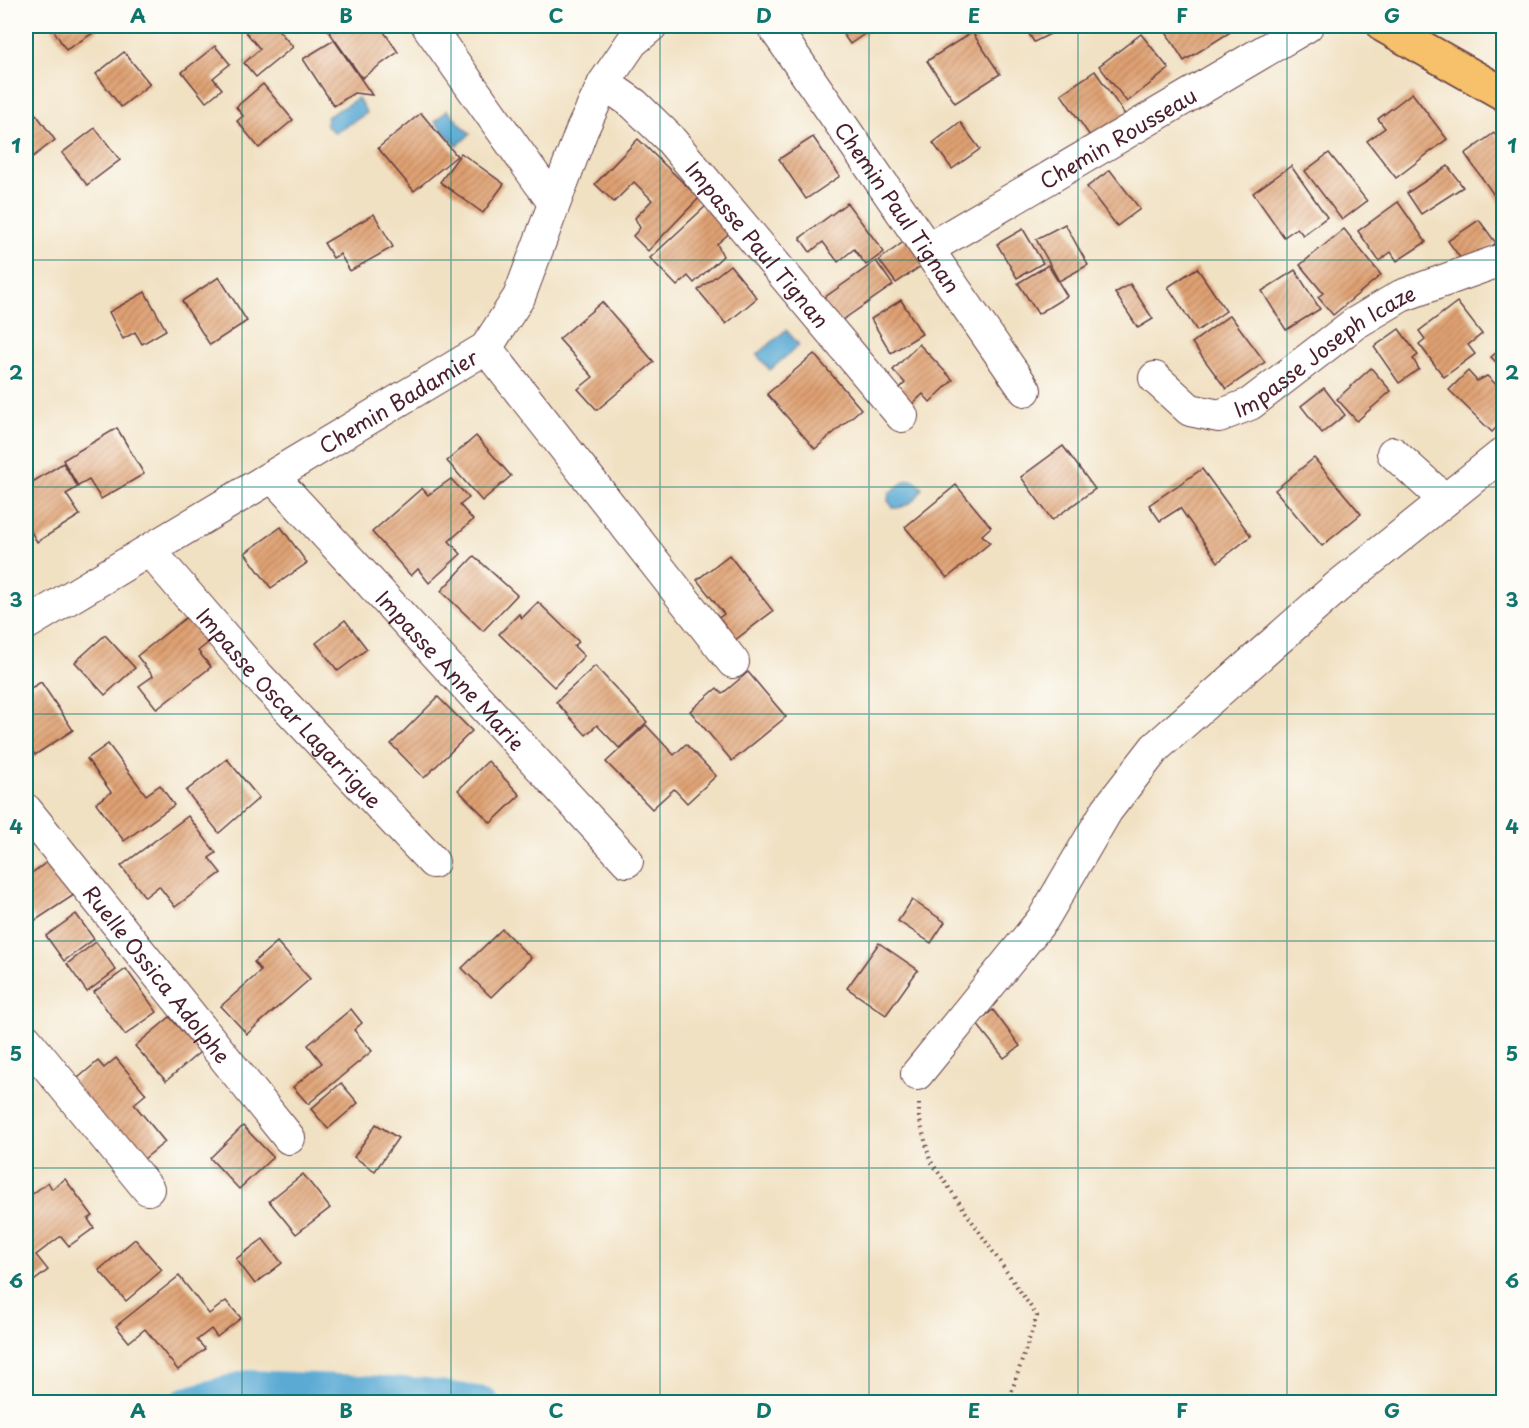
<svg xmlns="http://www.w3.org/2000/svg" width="1529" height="1428" viewBox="0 0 1529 1428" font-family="'Playpen Sans',sans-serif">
<defs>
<pattern id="building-hatch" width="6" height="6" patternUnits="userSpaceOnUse" patternTransform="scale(1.5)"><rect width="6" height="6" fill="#dfa172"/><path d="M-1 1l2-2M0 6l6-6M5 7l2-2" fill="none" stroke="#b7835e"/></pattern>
</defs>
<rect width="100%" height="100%" fill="#fdfcf7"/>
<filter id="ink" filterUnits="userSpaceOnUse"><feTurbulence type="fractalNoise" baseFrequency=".0167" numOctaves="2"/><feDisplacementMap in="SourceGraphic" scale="12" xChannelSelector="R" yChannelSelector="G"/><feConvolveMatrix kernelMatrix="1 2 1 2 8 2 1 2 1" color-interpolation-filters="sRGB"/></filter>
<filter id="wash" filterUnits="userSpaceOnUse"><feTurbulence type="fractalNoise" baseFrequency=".008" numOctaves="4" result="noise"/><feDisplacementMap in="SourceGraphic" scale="24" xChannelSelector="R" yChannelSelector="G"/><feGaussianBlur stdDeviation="1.35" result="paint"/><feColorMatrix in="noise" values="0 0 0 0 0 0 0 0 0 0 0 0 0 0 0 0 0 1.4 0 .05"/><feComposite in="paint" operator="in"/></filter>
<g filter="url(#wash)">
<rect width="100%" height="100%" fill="#f1e1c3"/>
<g fill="#5aaad4" stroke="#526480" stroke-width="1.5">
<path d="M358 98 367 113 335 133 326 125 327 117Z"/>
<path d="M447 110 470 134 457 146 435 122Z"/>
<path d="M786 330 799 345 770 370 757 355Z"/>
<path d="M907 480H914L922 488C918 499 906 508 894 508L888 501 889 493Z"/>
</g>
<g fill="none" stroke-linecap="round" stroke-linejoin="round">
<path stroke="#5aaad4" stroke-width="30" d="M185 1402 248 1385 427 1393 484 1402"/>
</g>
<g id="blocks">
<g fill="url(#building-hatch)">
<path d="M51 26H95L98 30 66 50Z"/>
<path d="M250 26H275L293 47 256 77 244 63 260 49 244 30Z"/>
<path d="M325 26H380L398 52 362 78Z"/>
<path d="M837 26H876L850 44Z"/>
<path d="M1024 26H1066L1034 42Z"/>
<path d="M1162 26H1229L1232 31 1184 61Z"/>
<path d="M972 32 1000 74 955 103 927 61Z"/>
<path d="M1141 34 1169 69 1127 102 1099 66Z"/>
<path d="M334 40 372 95 354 93 334 106 303 59Z"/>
<path d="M215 46 230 64 213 78 222 89 206 102 182 72Z"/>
<path d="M124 52 150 84 121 107 96 74Z"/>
<path d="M1095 71 1128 119 1094 142 1061 94Z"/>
<path d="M263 84 293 120 259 148 237 121 243 116 236 107Z"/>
<path d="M1412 93 1447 139 1396 178 1367 141 1385 128 1378 119Z"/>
<path d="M421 113 457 156 414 191 378 148Z"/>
<path d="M36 114 55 140 30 159 26 153V122Z"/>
<path d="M960 122 980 149 952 169 933 143Z"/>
<path d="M95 128 120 160 87 185 62 153Z"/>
<path d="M1494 133 1504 146V203L1501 205 1465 154Z"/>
<path d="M813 137 840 176 806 199 779 159Z"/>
<path d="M638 139 699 198 648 251 633 236 640 228 635 218 652 200 634 182 614 202 595 184Z"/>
<path d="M461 153 504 184 483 213 440 182Z"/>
<path d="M1329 153 1367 201 1342 220 1305 171Z"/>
<path d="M1291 166 1327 217 1303 235 1297 228 1284 237 1253 193Z"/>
<path d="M1448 166 1463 187 1421 214 1407 193Z"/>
<path d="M1110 170 1140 209 1117 226 1087 187Z"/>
<path d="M1398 202 1426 242 1397 261 1391 252 1379 261 1358 231Z"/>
<path d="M847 203 884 252 866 265 854 249 838 262 823 242 810 252 800 238Z"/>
<path d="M708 204 733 230 717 244 723 256 694 283 688 276 677 286 650 258Z"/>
<path d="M374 214 393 247 350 271 340 254 333 258 324 243Z"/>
<path d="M1479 220 1496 243 1466 266 1448 241Z"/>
<path d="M1065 224 1088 265 1059 281 1036 239Z"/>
<path d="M1023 229 1043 263 1017 278 997 244Z"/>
<path d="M1344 229 1381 275 1333 315 1318 297 1323 293 1300 265Z"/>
<path d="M909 238 927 262 896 283 879 260Z"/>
<path d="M876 261 893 285 838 323 821 300Z"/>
<path d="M730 265 757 298 726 324 698 290Z"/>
<path d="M1048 265 1067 296 1038 314 1018 283Z"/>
<path d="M1197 268 1226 311 1197 331 1168 287Z"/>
<path d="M1295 270 1320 309 1286 330 1262 291Z"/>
<path d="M219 277 247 321 210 345 182 301Z"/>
<path d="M1130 284 1153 319 1138 328 1115 293Z"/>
<path d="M145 292 166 330 142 344 135 332 123 339 109 312Z"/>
<path d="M901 300 922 334 891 353 871 319Z"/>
<path d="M602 302 654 362 597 410 578 389 593 377 559 339Z"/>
<path d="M1457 302 1482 334 1468 345 1475 354 1444 377 1419 344 1425 339 1419 331Z"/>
<path d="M1230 315 1265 362 1226 389 1192 343Z"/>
<path d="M1399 329 1418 355 1413 359 1419 369 1399 383 1374 347Z"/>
<path d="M919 344 953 380 930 402 923 394 910 406 896 392 905 383 893 370Z"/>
<path d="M1504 346V370L1491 357Z"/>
<path d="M814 354 861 409 815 449 767 394Z"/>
<path d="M1371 368 1391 391 1357 421 1337 399Z"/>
<path d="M1468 371 1477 381 1487 376 1504 392V401L1497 408 1504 415V420L1492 432 1449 390Z"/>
<path d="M1324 388 1345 415 1322 433 1301 406Z"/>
<path d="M117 428 144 474 101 499 89 480 78 486 63 460Z"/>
<path d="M476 436 511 476 482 501 447 461Z"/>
<path d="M1063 446 1095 489 1052 520 1021 477Z"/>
<path d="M1314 458 1361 514 1322 546 1275 490Z"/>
<path d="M63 463 78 487 66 494 80 515 37 542 26 523V486Z"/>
<path d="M1202 469 1251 536 1218 562 1180 508 1160 521 1149 505Z"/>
<path d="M451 479 469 498 460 505 473 520 449 541 461 554 429 583 418 569 411 576 372 532 422 488 428 495Z"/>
<path d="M956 485 991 527 982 535 990 543 947 578 905 527Z"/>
<path d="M281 527 307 563 271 588 245 553Z"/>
<path d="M729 555 773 611 730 644 713 622 724 614 697 580Z"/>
<path d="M474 556 517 595 483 631 441 591Z"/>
<path d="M538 602 579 642 574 646 584 656 554 687 499 634 519 614 522 618Z"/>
<path d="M187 617 208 643 198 651 211 667 157 709 139 686 153 676 137 656Z"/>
<path d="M345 620 367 649 338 671 316 643Z"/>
<path d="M105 635 135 668 105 695 75 662Z"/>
<path d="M595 666 647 722 619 748 597 725 586 735 556 702Z"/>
<path d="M748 672 786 717 732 761 690 711 717 688 722 694Z"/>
<path d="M41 682 73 730 35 755 26 741V691Z"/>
<path d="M438 697 472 731 424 778 391 744Z"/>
<path d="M646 725 674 755 686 744 716 776 687 803 674 789 652 809 606 762Z"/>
<path d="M108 744 146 795 160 785 174 805 124 841 96 803 111 792 87 759Z"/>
<path d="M227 759 259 798 219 833 186 791Z"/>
<path d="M488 761 520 795 491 823 458 790Z"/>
<path d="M188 816 216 853 209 858 221 873 175 907 159 886 145 897 121 866Z"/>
<path d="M50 860 74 895 36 920 26 905V877Z"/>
<path d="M912 900 945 922 931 943 898 921Z"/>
<path d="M76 914 94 939 64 961 46 936Z"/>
<path d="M502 929 531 958 491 997 462 968Z"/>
<path d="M96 942 116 970 87 992 67 964Z"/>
<path d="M277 942 310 979 247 1034 221 1006 261 971 254 962Z"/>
<path d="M879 943 918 970 886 1015 847 988Z"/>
<path d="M126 969 157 1012 125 1035 94 992Z"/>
<path d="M351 1009 362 1023 354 1030 372 1051 308 1104 293 1087 322 1063 308 1045Z"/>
<path d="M993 1010 1020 1046 1004 1058 976 1023Z"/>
<path d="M170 1017 200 1052 166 1081 135 1046Z"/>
<path d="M116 1058 146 1094 134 1104 165 1142 139 1163 72 1083 98 1061 104 1068Z"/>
<path d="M341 1083 358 1103 328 1129 311 1109Z"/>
<path d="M376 1124 398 1138 375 1171 354 1157Z"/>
<path d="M243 1126 273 1157 239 1189 210 1158Z"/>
<path d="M303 1174 330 1208 296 1234 269 1201Z"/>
<path d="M65 1179 93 1216 88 1219 94 1228 69 1246 61 1236 36 1255 48 1270 26 1287V1199L48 1182 52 1189Z"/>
<path d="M135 1239 162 1270 126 1301 99 1270Z"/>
<path d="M263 1239 282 1263 255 1284 236 1259Z"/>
<path d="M179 1276 209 1314 226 1301 241 1318 217 1337 211 1329 197 1340 205 1349 178 1370 145 1329 129 1342 116 1326Z"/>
</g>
</g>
</g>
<g filter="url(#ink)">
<use href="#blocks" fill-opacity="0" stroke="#633c42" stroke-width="1.5"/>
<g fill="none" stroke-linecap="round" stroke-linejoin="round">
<defs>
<g id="minor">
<path d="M428 26 554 203"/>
<path id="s1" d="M773 26 1025 390"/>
<path id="s2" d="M604 83 634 104 669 138 902 416"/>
<path id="s3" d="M928 249 1307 26"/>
<path d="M486 348 733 662"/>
<path id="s4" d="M1155 378 1190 410 1219 416 1250 404 1354 324 1401 296 1504 259"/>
<path d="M1393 453 1445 500"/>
<path id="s5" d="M274 478 627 861"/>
<path id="s6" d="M150 551 255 673 433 862"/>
<path id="s7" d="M26 624 486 348 519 297 582 130 604 83 632 42 651 26"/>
<path id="s8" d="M26 810 289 1138"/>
<path d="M26 1040 148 1189"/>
<path d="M917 1074 1043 919 1107 810 1155 748 1337 587 1504 453"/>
</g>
<path id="major" d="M1384 26 1504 94"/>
</defs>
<use href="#minor" stroke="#633c42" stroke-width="34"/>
<use href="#major" stroke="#633c42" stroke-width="36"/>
<path stroke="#633c42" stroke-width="4" stroke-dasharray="1.5 4.5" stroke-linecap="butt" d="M919 1104V1117L930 1160 1037 1316 1008 1402"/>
<use href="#minor" stroke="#fff" stroke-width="32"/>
<use href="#major" stroke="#f7c06b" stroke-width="33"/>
</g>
</g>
<path fill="none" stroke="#0f766e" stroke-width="1.5" stroke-opacity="0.55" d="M242 26V1402M451 26V1402M660 26V1402M869 26V1402M1078 26V1402M1287 26V1402M26 260H1504M26 487H1504M26 714H1504M26 941H1504M26 1168H1504"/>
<g text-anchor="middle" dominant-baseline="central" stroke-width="4.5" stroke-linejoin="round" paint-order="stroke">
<g font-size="21" fill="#4a1f2b" stroke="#fdfcf7">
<text stroke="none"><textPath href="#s3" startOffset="220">Chemin Rousseau</textPath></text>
<text stroke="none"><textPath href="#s1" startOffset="220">Chemin Paul Tignan</textPath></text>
<text stroke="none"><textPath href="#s2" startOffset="224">Impasse Paul Tignan</textPath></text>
<text stroke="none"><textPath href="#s4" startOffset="202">Impasse Joseph Icaze</textPath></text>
<text stroke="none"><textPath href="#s7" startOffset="434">Chemin Badamier</textPath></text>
<text stroke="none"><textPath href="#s5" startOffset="261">Impasse Anne Marie</textPath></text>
<text stroke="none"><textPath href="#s6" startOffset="210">Impasse Oscar Lagarrigue</textPath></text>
<text stroke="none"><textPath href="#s8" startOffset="210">Ruelle Ossica Adolphe</textPath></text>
</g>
</g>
<rect width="1529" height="1428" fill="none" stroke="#fdfcf7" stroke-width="66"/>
<rect x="33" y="33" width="1463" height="1362" fill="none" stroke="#0f766e" stroke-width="2"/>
<g font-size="20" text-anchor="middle" font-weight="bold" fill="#0f766e">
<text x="138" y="23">A</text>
<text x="346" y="23">B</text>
<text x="556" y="23">C</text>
<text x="764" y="23">D</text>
<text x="974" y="23">E</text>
<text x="1182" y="23">F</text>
<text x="1392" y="23">G</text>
<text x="16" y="153">1</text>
<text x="1512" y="153">1</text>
<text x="16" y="380">2</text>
<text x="1512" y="380">2</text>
<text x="16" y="607">3</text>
<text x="1512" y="607">3</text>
<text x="16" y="834">4</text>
<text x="1512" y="834">4</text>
<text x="16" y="1061">5</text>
<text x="1512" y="1061">5</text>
<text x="16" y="1288">6</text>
<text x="1512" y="1288">6</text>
<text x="138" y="1418">A</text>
<text x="346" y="1418">B</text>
<text x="556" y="1418">C</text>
<text x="764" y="1418">D</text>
<text x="974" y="1418">E</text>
<text x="1182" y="1418">F</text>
<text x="1392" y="1418">G</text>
</g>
</svg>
